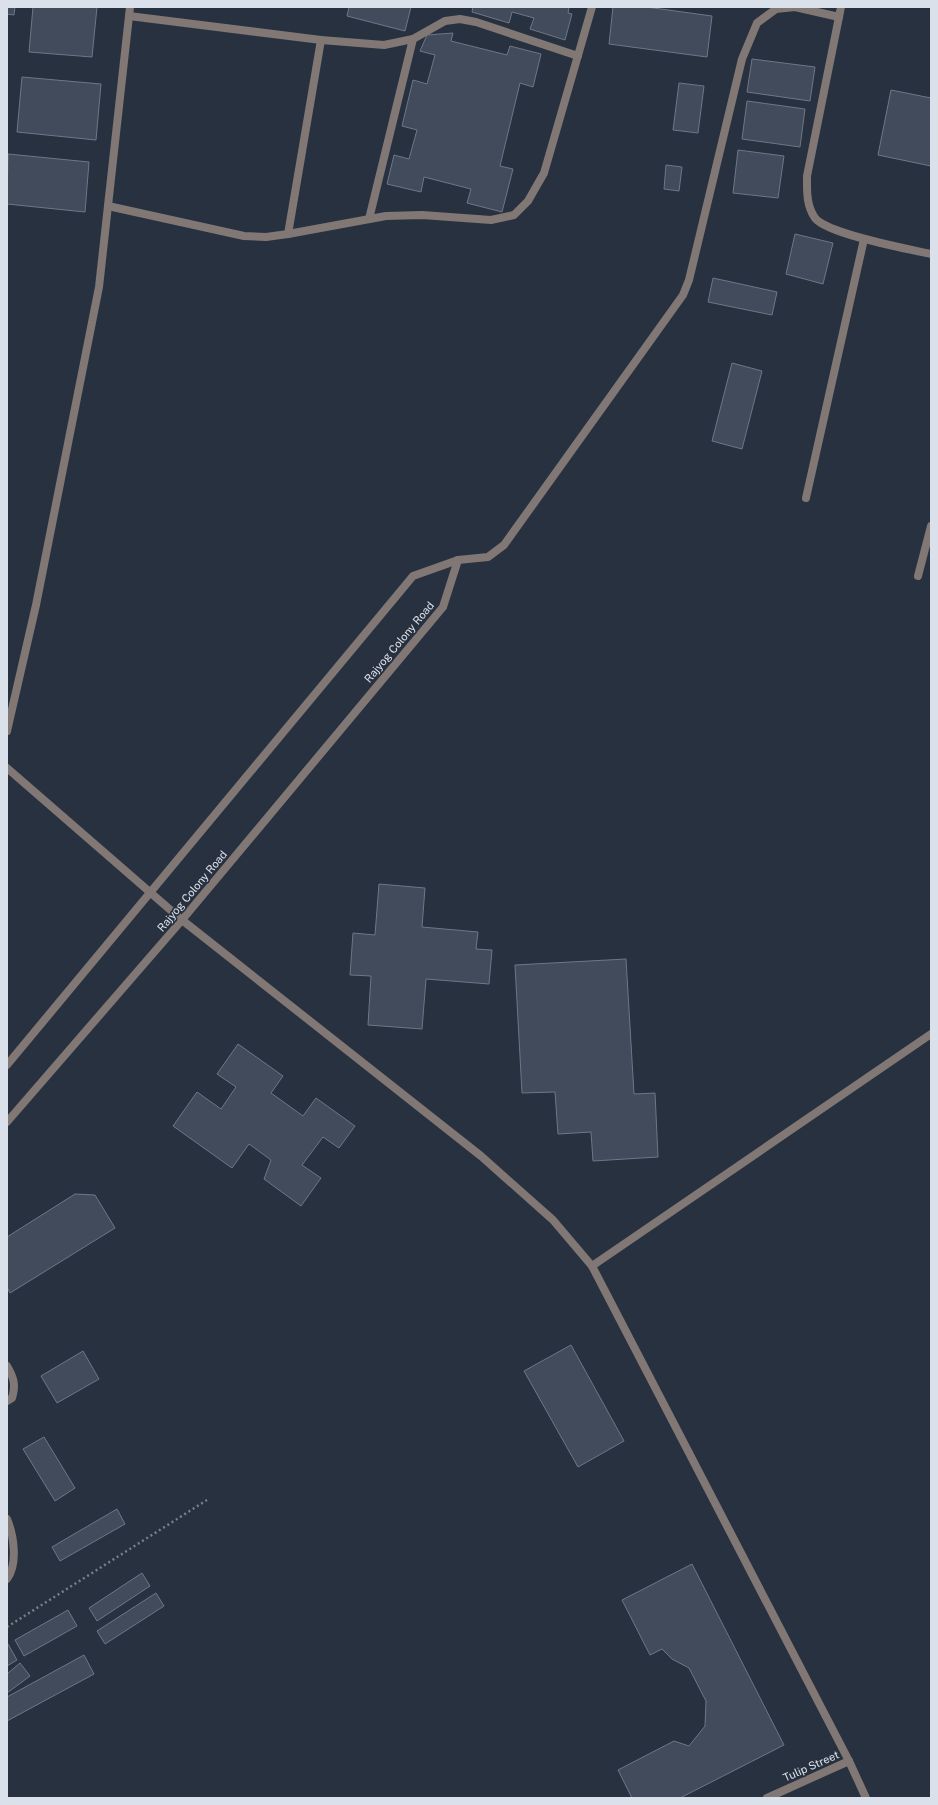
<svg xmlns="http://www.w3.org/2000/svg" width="938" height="1805" viewBox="0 0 938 1805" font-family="'Public Sans',sans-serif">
<rect width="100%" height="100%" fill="#28313f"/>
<g fill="#424b5b" stroke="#6d7788">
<path d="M7 7H15L14 15 7 14Z"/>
<path d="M33 7H97L92 57 29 52Z"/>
<path d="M349 7H411L405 31 347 16Z"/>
<path d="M473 7H569L568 13 572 14 565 40 530 29 534 18 512 12 509 23 472 12Z"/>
<path d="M613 7H646L712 16 707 57 609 44Z"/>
<path d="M453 33 451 41 507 55 510 46 541 54 533 87 520 83 500 166 513 169 502 212 467 203 471 189 424 177 421 192 387 184 394 155 409 159 417 130 402 126 413 80 427 84 435 55 420 51 427 35Z"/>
<path d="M752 59 815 67 810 101 747 92Z"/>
<path d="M22 77 101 84 96 140 17 132Z"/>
<path d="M679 83 704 86 698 133 673 130Z"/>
<path d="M891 90 931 98V166L878 155Z"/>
<path d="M747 101 805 109 800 147 742 139Z"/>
<path d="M738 150 784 156 778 198 733 193Z"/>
<path d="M8 154 89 162 85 212 7 204Z"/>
<path d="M666 165 682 167 679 191 664 189Z"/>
<path d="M795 234 833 243 823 284 786 274Z"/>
<path d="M713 278 777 292 772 315 708 302Z"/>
<path d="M732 363 762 371 742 449 712 441Z"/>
<path d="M379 884 425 888 422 927 478 932 476 949 492 950 489 984 426 979 422 1029 368 1025 371 976 350 975 353 933 375 935Z"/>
<path d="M626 959 634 1094 655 1093 658 1157 593 1161 591 1132 558 1134 555 1092 522 1093 515 965Z"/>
<path d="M238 1044 283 1076 271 1093 303 1116 316 1098 355 1126 339 1148 323 1137 302 1165 321 1178 301 1206 264 1179 271 1160 249 1144 232 1168 173 1126 197 1092 221 1109 236 1087 217 1074Z"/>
<path d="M75 1194 95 1195 115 1228 10 1293 7 1287V1237Z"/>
<path d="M571 1345 624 1441 578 1467 524 1371Z"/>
<path d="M83 1351 99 1379 57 1403 41 1376Z"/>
<path d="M44 1437 75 1488 55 1501 23 1449Z"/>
<path d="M117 1509 125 1524 60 1561 52 1547Z"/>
<path d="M692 1564 784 1745 680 1798H632L618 1770 674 1741 689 1746 705 1726 706 1701 689 1668 672 1659 662 1649 650 1655 622 1600Z"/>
<path d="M142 1573 150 1586 97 1621 89 1608Z"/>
<path d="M156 1593 164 1606 105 1644 97 1631Z"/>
<path d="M68 1610 77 1626 24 1656 15 1640Z"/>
<path d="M8 1644 17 1660 7 1666V1645Z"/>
<path d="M84 1655 94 1674 7 1721V1697Z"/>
<path d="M20 1663 30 1676 7 1693V1674Z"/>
</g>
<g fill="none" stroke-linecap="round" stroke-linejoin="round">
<path stroke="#78808c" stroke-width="2.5" stroke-dasharray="2 3" stroke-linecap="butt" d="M7 1627 207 1500"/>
<g stroke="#817774" stroke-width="8">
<path d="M841 7 807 176C807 190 806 205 815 218 827 234 908 249 931 254"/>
<path d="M806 498 864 239"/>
<path d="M458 560 488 557 504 545 683 295 689 280 742 59 757 23 776 9 795 7 839 17"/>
<path d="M918 576 931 526"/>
</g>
<g stroke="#817774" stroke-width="8">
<path d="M129 16 321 40 384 45 413 39 445 21 460 19 476 22 578 56"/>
<path d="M108 206 244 236 266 237 288 234 386 216 422 215 491 220 514 215 528 201 544 173 592 7"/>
<path d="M369 219 413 39"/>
<path d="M288 234 321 40"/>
<path d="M7 731 36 605 99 287 130 7"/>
<path d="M7 768 182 920 481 1156 553 1220 592 1266 849 1761"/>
<path d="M7 1065 413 576 458 560"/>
<path d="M7 1122 182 920 443 607 458 560"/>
<path d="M592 1266 931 1034"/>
<path d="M7 1366C14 1378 16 1385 12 1398L7 1401"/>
<path d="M7 1519C14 1536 18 1564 7 1579"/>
<path d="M767 1798 849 1761 866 1798"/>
</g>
</g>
<g text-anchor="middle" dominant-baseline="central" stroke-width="3.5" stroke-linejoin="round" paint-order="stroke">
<g font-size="11" fill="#dbe1ea" stroke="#28313f">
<text transform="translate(399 642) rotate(-50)">Rajyog Colony Road</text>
<text transform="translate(192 891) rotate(-50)">Rajyog Colony Road</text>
<text transform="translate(811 1766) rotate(-24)">Tulip Street</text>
</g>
</g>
<rect width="938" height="1805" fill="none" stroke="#dbe1ea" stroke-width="16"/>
</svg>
